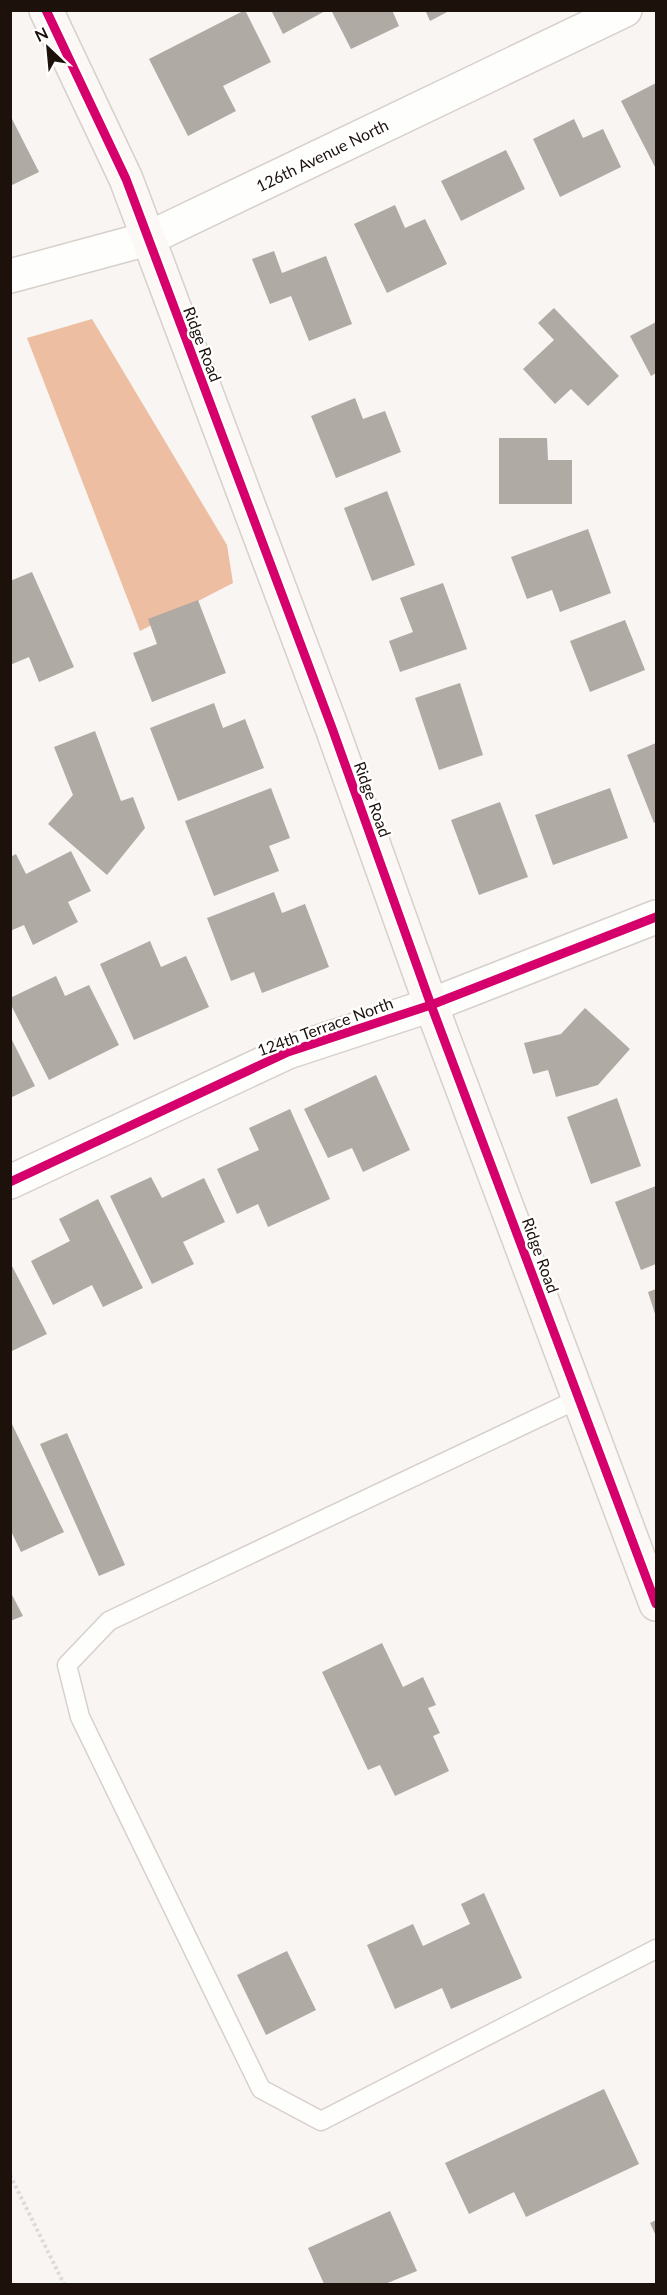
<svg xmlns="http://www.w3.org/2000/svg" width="667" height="2295" viewBox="0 0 667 2295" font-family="Lato,sans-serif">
<rect width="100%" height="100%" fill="#f8f5f2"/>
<path fill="#edbea1" d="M92 319 227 545 233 583 140 631 27 338Z"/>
<g fill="#b0aaa5">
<path d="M245 10 271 62 223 86 236 111 188 136 149 59Z"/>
<path d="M271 10H327L283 34Z"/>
<path d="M331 10H392L399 26 351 49Z"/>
<path d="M425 10H451L430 21Z"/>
<path d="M656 83V169L621 101Z"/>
<path d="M10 115 39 172 10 186Z"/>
<path d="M574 119 583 138 603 129 621 167 560 197 533 139Z"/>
<path d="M506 150 525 189 461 221 441 181Z"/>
<path d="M395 205 405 228 425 219 447 264 387 293 354 224Z"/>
<path d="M274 251 282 273 326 256 352 324 309 341 291 296 270 304 252 259Z"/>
<path d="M554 308 619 376 588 406 571 389 555 404 523 369 554 340 538 323Z"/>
<path d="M656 322V373L651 376 630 336Z"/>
<path d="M355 398 363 419 385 411 401 452 336 478 311 416Z"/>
<path d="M499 438H547L548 460H572V504H499Z"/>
<path d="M387 491 415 565 372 581 344 508Z"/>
<path d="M588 529 611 593 560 612 552 590 527 599 511 557Z"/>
<path d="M32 572 74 667 39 682 29 657 10 665V581Z"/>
<path d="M443 583 467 649 400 672 389 641 413 632 400 598Z"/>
<path d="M198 600 226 673 152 702 133 653 157 644 148 619Z"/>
<path d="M625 620 645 670 590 692 570 641Z"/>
<path d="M460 683 483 755 439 770 415 698Z"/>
<path d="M214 703 223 728 245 719 264 768 178 801 150 728Z"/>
<path d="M95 731 121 801 133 797 145 828 107 875 48 824 73 795 54 747Z"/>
<path d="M656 743V822L654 823 627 755Z"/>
<path d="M271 788 290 838 269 846 279 871 214 896 185 821Z"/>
<path d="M610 788 628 838 553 865 535 815Z"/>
<path d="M500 802 528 877 479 895 451 820Z"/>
<path d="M71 851 91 891 68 902 78 922 33 945 24 925 10 931V857L16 854 26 874Z"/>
<path d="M274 892 282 913 305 904 329 967 262 993 254 972 231 981 207 918Z"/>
<path d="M150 941 161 967 186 956 209 1007 134 1040 100 964Z"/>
<path d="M56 976 65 996 89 985 119 1045 49 1080 10 1003V998Z"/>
<path d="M585 1008 630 1049 598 1085 556 1097 548 1070 533 1074 524 1043 561 1034Z"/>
<path d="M10 1036 35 1086 10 1098Z"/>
<path d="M376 1075 410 1150 363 1172 352 1148 328 1158 304 1109Z"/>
<path d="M617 1098 641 1166 591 1184 567 1117Z"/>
<path d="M290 1109 330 1199 268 1227 258 1204 237 1214 217 1169 259 1150 249 1128Z"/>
<path d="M151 1177 162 1198 204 1178 225 1222 183 1242 194 1264 152 1284 110 1196Z"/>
<path d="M656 1186V1264L641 1270 615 1202Z"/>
<path d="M98 1199 143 1288 103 1307 92 1285 53 1305 31 1261 70 1241 59 1219Z"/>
<path d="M10 1262 47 1334 10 1352Z"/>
<path d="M656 1289V1317L648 1292Z"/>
<path d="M10 1420 64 1532 21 1552 10 1529Z"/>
<path d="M67 1433 125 1565 99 1576 40 1444Z"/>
<path d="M10 1591 23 1616 10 1621Z"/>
<path d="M382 1643 403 1687 423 1677 436 1705 428 1708 440 1733 433 1736 449 1771 395 1796 380 1765 368 1770 322 1672Z"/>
<path d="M484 1893 522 1978 451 2009 442 1988 395 2009 367 1945 413 1924 423 1946 470 1924 461 1904Z"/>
<path d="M287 1951 316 2010 266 2035 237 1975Z"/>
<path d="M604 2089 639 2164 526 2217 514 2192 469 2214 445 2163Z"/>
<path d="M390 2211 417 2271 385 2284H324L308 2248Z"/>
<path d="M656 2220V2236L650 2223Z"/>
</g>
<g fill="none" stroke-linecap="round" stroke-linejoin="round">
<defs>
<path id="lane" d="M578 1399 109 1621 67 1665 80 1717 261 2089 321 2121 656 1949"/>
<g id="street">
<path d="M10 276 147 239 625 10"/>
<path d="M10 1182 288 1052 431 1005 656 917"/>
</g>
<path id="secondary" d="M46 10 126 179 332 728 431 1005 656 1604"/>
</defs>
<use href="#lane" stroke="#d7d0cb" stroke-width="21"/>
<use href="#street" stroke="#d7d0cb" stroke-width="36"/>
<use href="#secondary" stroke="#d7d0cb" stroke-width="36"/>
<path stroke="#dcdbda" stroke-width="4" stroke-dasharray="3 3" stroke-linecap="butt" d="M10 2175 64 2284"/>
<use href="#lane" stroke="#fefefd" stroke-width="18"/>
<use href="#street" stroke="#fefefd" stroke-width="33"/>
<use href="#secondary" stroke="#fbf8f5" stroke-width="33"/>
<defs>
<g id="cycleway">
<path d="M46 10 126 179 332 728 431 1005 656 1604"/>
<path d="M10 1182 288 1052 431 1005 656 917"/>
</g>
</defs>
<use href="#cycleway" stroke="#fff" stroke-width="13"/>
<use href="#cycleway" stroke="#d6006c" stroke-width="9"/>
</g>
<g text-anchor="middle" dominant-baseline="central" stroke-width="5" stroke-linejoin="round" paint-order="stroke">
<g font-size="16" fill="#1c110b" stroke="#fff">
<text transform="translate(322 155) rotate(-26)">126th Avenue North</text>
<text transform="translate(203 344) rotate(69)">Ridge Road</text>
<text transform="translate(373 799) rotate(70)">Ridge Road</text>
<text transform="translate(325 1026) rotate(-20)">124th Terrace North</text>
<text transform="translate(541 1255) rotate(70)">Ridge Road</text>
</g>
</g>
<rect width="667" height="2295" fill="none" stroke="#1c110b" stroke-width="24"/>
<g transform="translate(48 48) rotate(334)" stroke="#ffffff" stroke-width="4.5" paint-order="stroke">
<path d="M0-4.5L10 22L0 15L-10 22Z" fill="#1c110b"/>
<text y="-9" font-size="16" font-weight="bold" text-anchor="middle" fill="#1c110b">N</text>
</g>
</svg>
